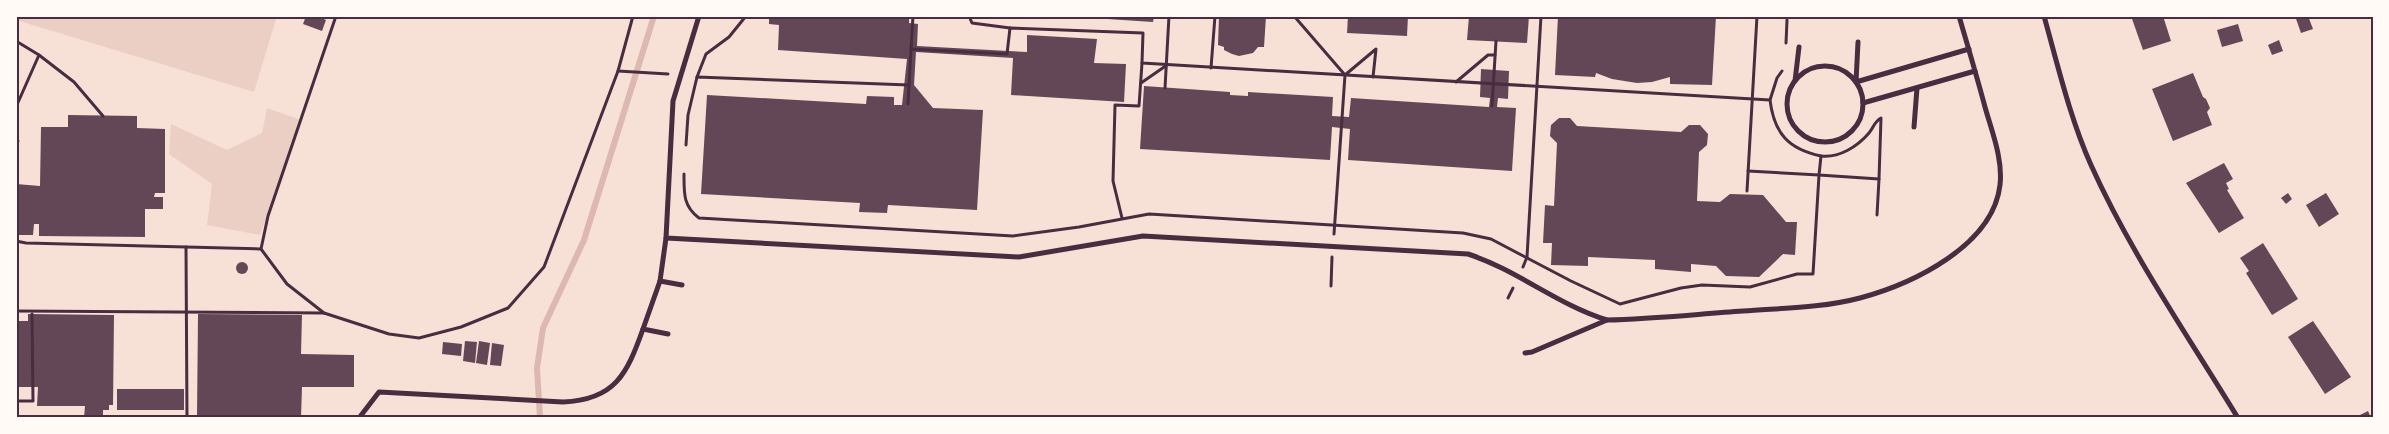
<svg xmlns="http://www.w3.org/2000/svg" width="2389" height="434" viewBox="0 0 2389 434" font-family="'Open Sans',sans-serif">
<rect width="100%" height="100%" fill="#f7e1d7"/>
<g fill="#ebcfc5">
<path d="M16 16H277L254 92 16 20Z"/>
<path d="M267 108 301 120 260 235 207 225 212 184 169 154 171 124 227 150 262 133Z"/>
</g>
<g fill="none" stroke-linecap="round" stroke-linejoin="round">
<path stroke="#dcb8b0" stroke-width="6" d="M540 418 537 368 543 328 584 240 654 16"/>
</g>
<g fill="#644757">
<path d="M306 16H317L326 20 322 31 303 24Z"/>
<path d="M769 16H909V23L918 24 917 46 1027 52V35L1097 39 1094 63 1126 64 1124 102 1011 95 1013 58 916 52 914 85 933 108 983 110 977 210 888 205 887 213 859 212 860 203 701 194 707 95 866 104 867 96 894 97V105H902L907 59 778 50 779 25 769 24Z"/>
<path d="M1092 16H1154L1153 22 1092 18Z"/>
<path d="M1219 16H1266L1264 47H1258L1253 53 1239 56 1232 54 1224 50V47L1218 45Z"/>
<path d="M1348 16H1408L1407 36 1347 33Z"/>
<path d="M1469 16H1529L1527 43 1467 40Z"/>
<path d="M1558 16H1716L1712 85 1670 84V77L1652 82 1637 83 1612 79 1596 73 1595 77 1555 75Z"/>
<path d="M2131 16H2163L2171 41 2143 50Z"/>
<path d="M2295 16H2308L2313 29 2301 33Z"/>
<path d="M2238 24 2243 41 2222 47 2217 30Z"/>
<path d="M2279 40 2283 51 2272 55 2268 45Z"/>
<path d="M1481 69 1509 71 1508 99 1498 98 1497 107 1516 108 1512 171 1348 160 1350 129 1332 127 1330 160 1140 149 1144 86 1230 92V95L1248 96V92L1333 97 1332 116 1349 117 1351 98 1489 107 1490 98 1480 97Z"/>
<path d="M2193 73 2203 97 2206 99 2210 108 2207 112 2212 125 2173 141 2152 89Z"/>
<path d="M68 115 137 116V128L165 129V193H155L154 197H163V209H145V237L39 236V224H34L33 235H18L16 184 40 186 41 127H68Z"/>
<path d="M1559 118H1570L1577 126 1681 132 1689 125H1700L1708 134 1707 145 1699 152 1697 201 1720 202 1730 194 1763 195 1786 222H1797L1795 255 1783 254 1759 277 1726 276 1716 266 1691 264V272L1655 269V260L1588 257V266L1551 265 1552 243H1543L1545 205 1554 206 1557 143 1550 136 1551 125Z"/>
<path d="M2224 163 2233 179 2226 183 2229 189 2227 190 2244 218 2219 233 2186 183Z"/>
<path d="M2288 193 2292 199 2286 204 2281 198Z"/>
<path d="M2326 193 2339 214 2319 227 2306 205Z"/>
<path d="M2263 243 2298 299 2272 315 2246 273 2249 271 2240 258Z"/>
<circle cx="242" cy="268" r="6"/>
<path d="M28 314 114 315 113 405H109V410H103V418H84L85 406H37L38 387H16V321H28Z"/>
<path d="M198 314 302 315 301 354 354 355V387H302L301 418 197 417Z"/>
<path d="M2313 321 2351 377 2325 394 2288 337Z"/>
<path d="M465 341 477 342 475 363 463 361Z"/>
<path d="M479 341 490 343 487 365 476 363Z"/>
<path d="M443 342 462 344 461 356 442 354Z"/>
<path d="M492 343 504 345 501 366 490 365Z"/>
<rect x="117" y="389" width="67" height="21"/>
<path d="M2368 411 2371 418H2354Z"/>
</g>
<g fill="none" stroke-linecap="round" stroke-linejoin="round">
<g stroke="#4a2c40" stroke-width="3">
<path d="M336 16 268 216 261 249 287 284 324 313 389 334 419 338 461 327 508 308 544 267 618 71 633 16"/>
<path d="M969 16 972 23 1010 28"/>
<path d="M1294 16 1345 75 1334 234"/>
<path d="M16 41 39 55 74 82 103 116"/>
<path d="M1786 43 1787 20"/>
<path d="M911 49 913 16"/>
<path d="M1211 68 1215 16"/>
<path d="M618 71 668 74"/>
<path d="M1345 75 1376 49 1373 77"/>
<path d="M697 77 706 54 729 37 746 16"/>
<path d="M1456 82 1488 55H1495"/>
<path d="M1141 83 1167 65"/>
<path d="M1165 88 1169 16"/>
<path d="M1770 100 1777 78 1782 71"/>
<path d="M908 104 911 49 1007 54 1010 28 1143 33 1142 63 1770 100C1774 133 1788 149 1821 156L1819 175 1879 179 1877 215"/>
<path d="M1492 106 1496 41"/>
<path d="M16 107 39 55"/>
<path d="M16 138 18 141"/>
<path d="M686 145 688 115 697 77 909 85"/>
<path d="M1821 156C1839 158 1857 147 1869 133 1874 127 1874 122 1881 118L1879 179"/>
<path d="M684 174C684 193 683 206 699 218L1013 236 1079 227 1149 214 1463 233 1491 239 1571 281 1620 304 1681 288 1702 285 1750 287 1797 274H1813L1819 175 1748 171"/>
<path d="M1747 191 1757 16"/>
<path d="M1122 218 1113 181 1115 105 1139 106 1142 63"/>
<path d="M16 241 26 243 261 249"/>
<path d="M186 247 187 418"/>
<path d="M1523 267 1527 257 1541 16"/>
<path d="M1331 286 1332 257"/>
<path d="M1508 298 1513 288"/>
<path d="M16 311 324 313"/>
<path d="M16 401H33L32 314"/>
</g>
<g stroke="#4a2c40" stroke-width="5">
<path d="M699 16 673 101 666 238 1019 257 1143 236 1468 254C1517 270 1558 305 1607 320 1652 319 1698 314 1743 311 1782 308 1822 308 1860 298 1912 284 1993 246 2000 185 2003 159 1992 132 1985 107 1977 77 1968 47 1959 16"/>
<path d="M2044 16C2058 66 2070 118 2091 165 2130 252 2188 336 2238 418"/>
<path d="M1858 42 1856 82 1969 49"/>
<circle cx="1825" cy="104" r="38"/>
<path d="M1795 81 1799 47"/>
<path d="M1863 103 1975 71"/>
<path d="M1914 127 1917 88"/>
<path d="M666 238 660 281 643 329 668 334"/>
<path d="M660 281 682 285"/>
<path d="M1525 353 1532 352 1607 320"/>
<path d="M359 418 379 392 563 402C615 400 627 374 643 329"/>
</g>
</g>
<rect width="2389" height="434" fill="none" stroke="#fffaf5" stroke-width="35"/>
<rect x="18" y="18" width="2354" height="398" fill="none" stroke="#4a2c40" stroke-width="2"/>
</svg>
